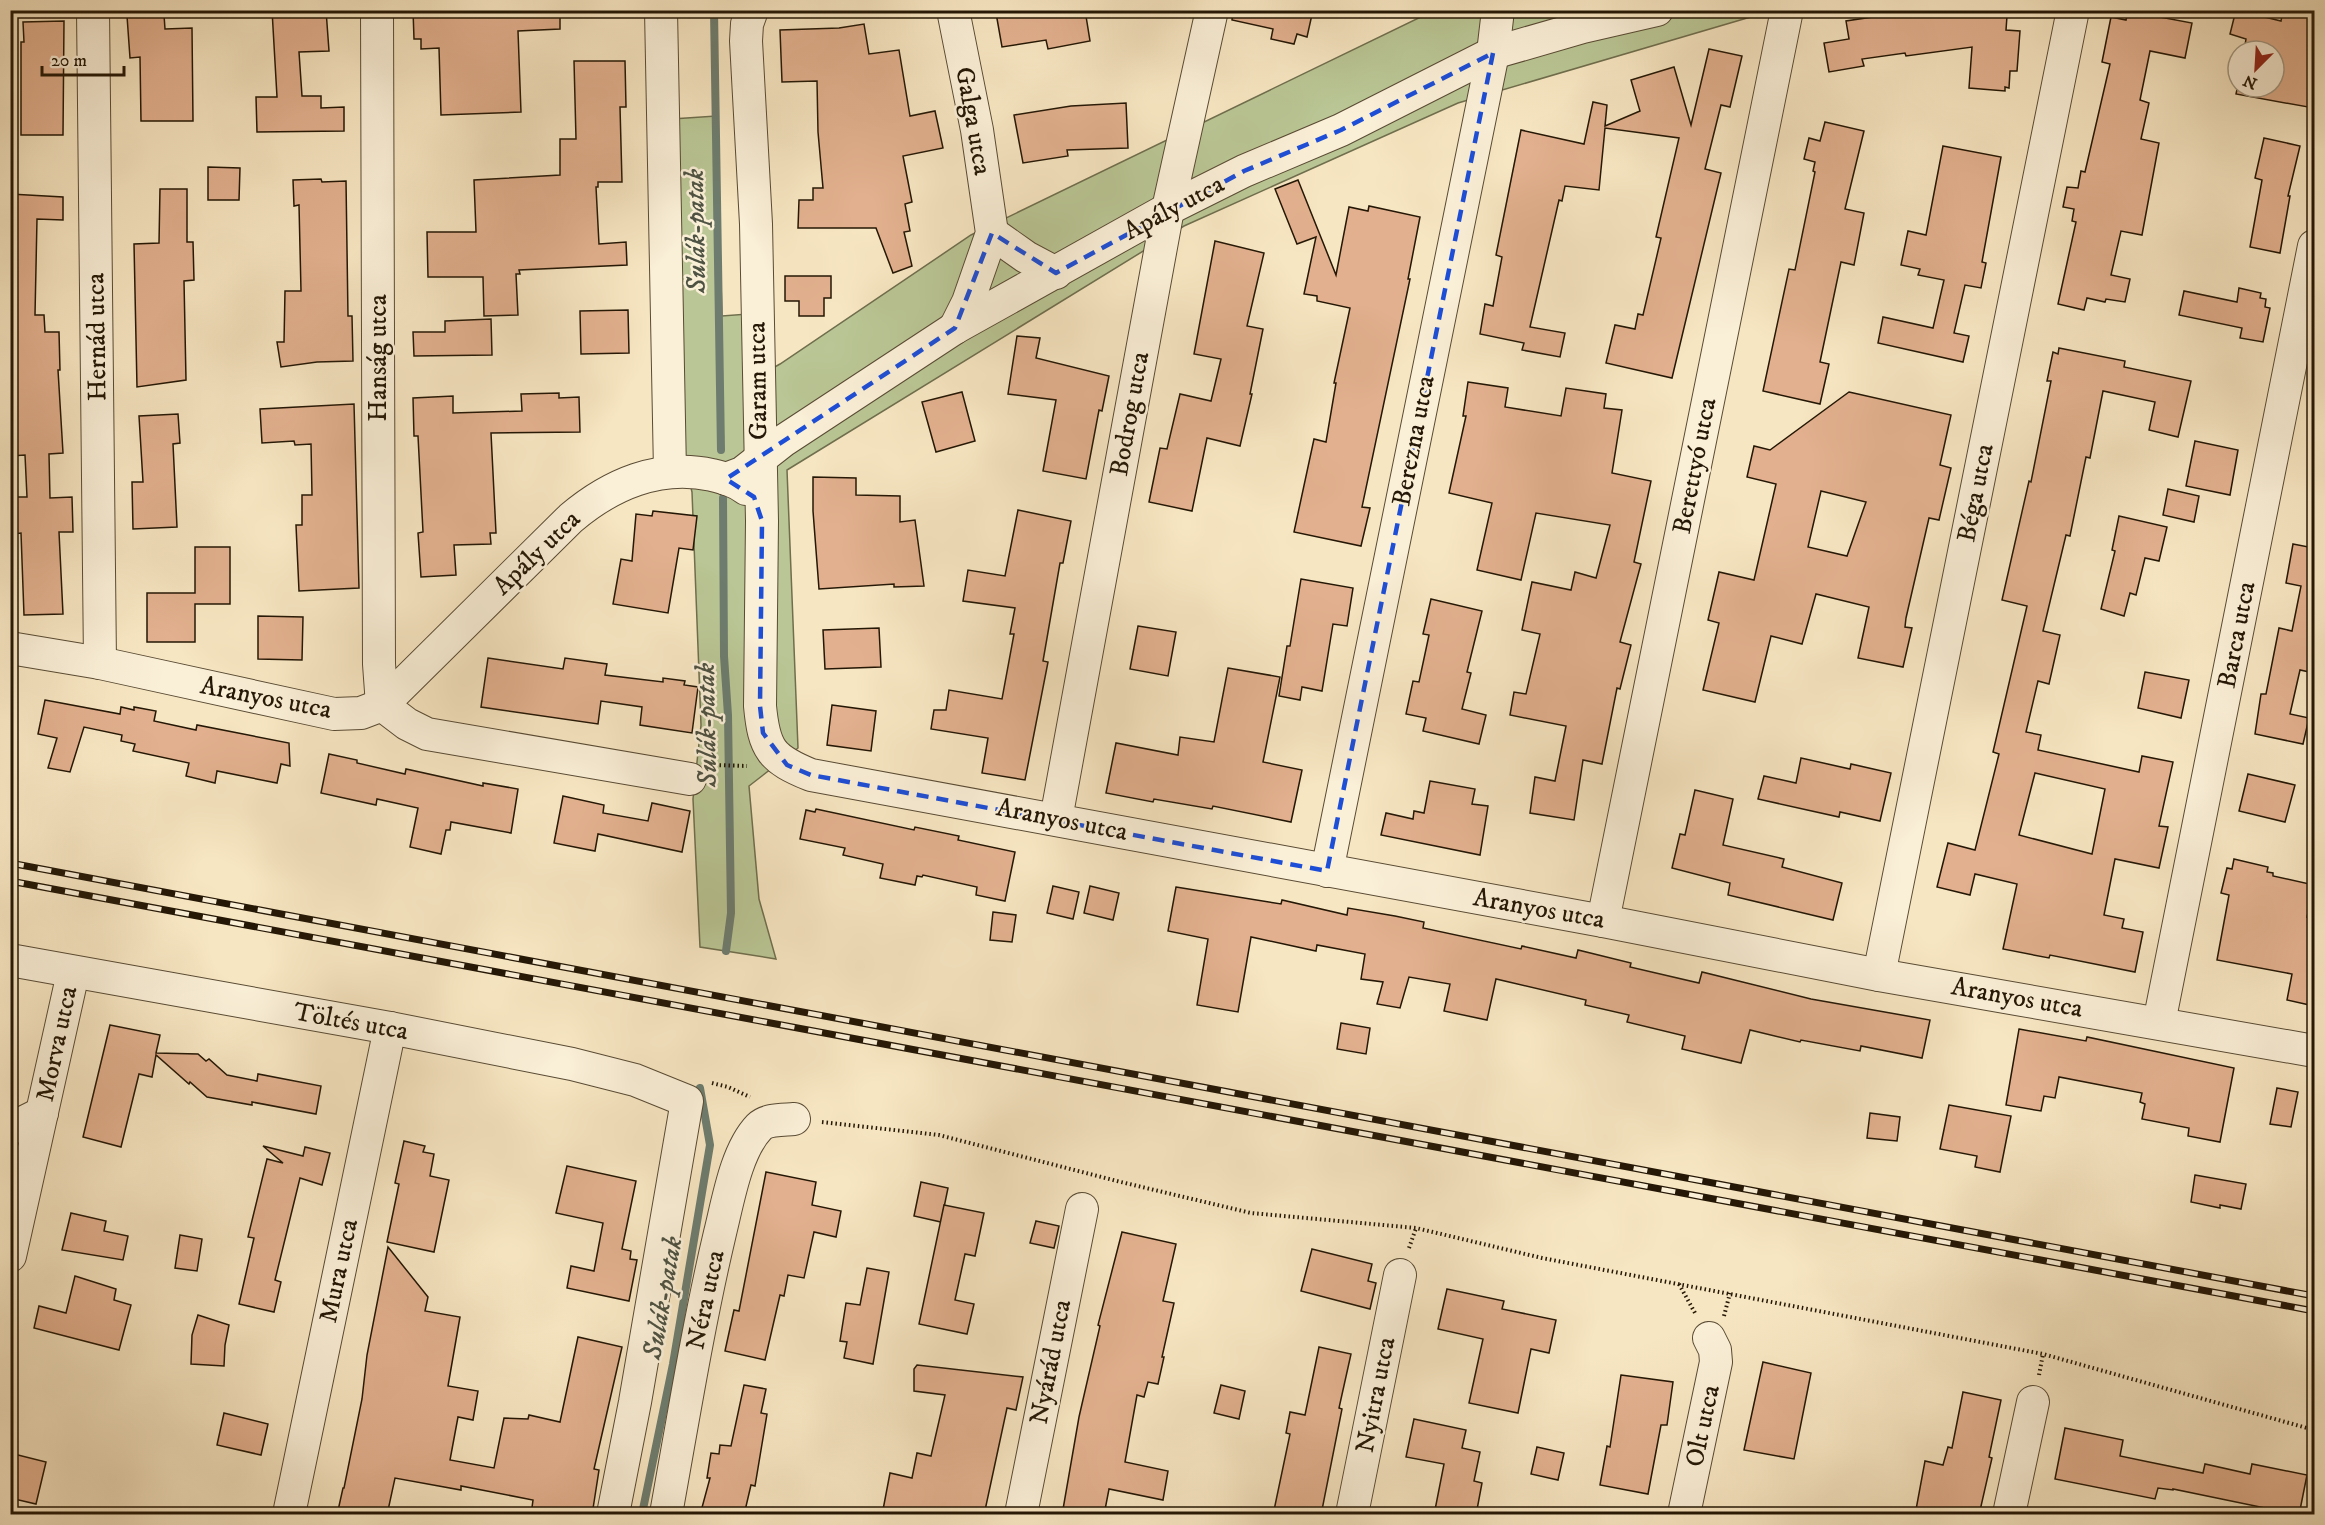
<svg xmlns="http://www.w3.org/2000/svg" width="2325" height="1525" viewBox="0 0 2325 1525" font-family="'IM FELL DW Pica',serif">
<rect width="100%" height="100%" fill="#f7e6c2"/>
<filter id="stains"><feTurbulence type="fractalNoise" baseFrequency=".00333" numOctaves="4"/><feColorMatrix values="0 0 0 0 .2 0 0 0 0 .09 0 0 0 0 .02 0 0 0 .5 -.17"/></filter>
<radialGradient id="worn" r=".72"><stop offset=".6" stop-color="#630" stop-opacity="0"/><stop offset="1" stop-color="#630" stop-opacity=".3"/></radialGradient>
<path fill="#bac695" stroke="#6f6e4d" stroke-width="1.5" d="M1433 11H1771L1458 103 1184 226 787 470 798 748 749 786 759 899 776 959 700 947 693 799 701 725 692 492 679 438 672 119 716 116 722 316 748 314V382L780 364 971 235Z"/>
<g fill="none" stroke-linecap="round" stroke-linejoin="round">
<g stroke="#6d7c6e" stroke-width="8">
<path d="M714 10 721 450"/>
<path d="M723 498 724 656 728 715 731 913 726 951"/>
<path d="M642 1514 673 1364 710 1145 700 1088"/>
</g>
</g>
<g fill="#e2b08e" stroke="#241705" stroke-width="1.5" fill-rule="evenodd">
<path d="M272 10H326L329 51 299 52 302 96H321V108L344 107V131L257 132 256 97H277Z"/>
<path d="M413 10H560V29L518 31 521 112 441 115 439 48 421 49V39H414Z"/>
<path d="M1010 10H1085L1090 41 1048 49 1046 40 1002 47 996 13Z"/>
<path d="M1233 10H1313L1307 37 1297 34 1294 44 1271 39 1273 29 1232 20Z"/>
<path d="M1920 10H1999V16H2007L2006 30 2020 31 2017 71H2010L2009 88 2005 87V91L1969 88 1972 47 1906 56 1905 53 1862 59 1864 66 1829 72 1824 43 1849 39 1846 21Z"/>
<path d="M2236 10 2281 21 2283 10H2314V69L2308 107 2236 94 2238 85 2274 87V51H2244L2246 39 2230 34Z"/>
<path d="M2128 11 2192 23 2185 58 2150 51 2140 100 2149 103 2141 139 2159 143 2142 235 2121 231 2111 275 2130 279 2125 302 2106 299 2105 302 2087 298 2084 310 2058 304 2076 222 2072 221 2074 209 2063 207 2067 187 2078 188 2081 171 2085 172 2110 64 2102 62 2111 17 2126 20Z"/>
<path d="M164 15 165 29 192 28 193 121H141L140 57 130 58 127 16Z"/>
<path d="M64 21 63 135H21V42H24L23 22Z"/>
<path d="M864 24 869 54 899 50 910 116 935 111 943 148 903 156 912 202 905 204 910 231 904 232 912 266 893 273 876 228H798L799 200H813V188H823L818 132 817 81 782 82 780 30 839 28Z"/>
<path d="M1709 49 1742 56 1730 107 1721 105 1705 169 1721 173 1672 378 1606 363 1615 325 1635 329 1638 314 1643 315 1661 238 1656 237 1679 138 1605 128 1599 190 1565 186 1562 201 1559 200 1530 327 1565 333 1560 357 1522 350 1524 343 1480 334 1485 304 1493 306 1502 257 1496 255 1521 130 1584 144 1593 102 1607 105 1605 126 1640 111 1631 80 1674 67 1691 125Z"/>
<path d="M574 61H625L626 107H620L622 182H598V187H596L599 244 626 242 627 265 519 270 520 274H516L518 315 484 316 483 277H428L427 232H476L474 180 560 175V139H576Z"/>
<path d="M1126 103 1128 148 1067 150 1068 156 1023 163 1014 115 1071 106Z"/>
<path d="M1825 122 1864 131 1845 209 1864 213 1854 265 1841 262 1820 362 1829 364 1820 404 1763 391 1789 269 1795 270 1815 172 1813 171 1815 162 1804 159 1809 138 1820 141Z"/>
<path d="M2264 138 2300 146 2288 196H2290L2280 253 2250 247 2262 180 2255 178Z"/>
<path d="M1943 146 2001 157 1982 262 1986 263 1981 288 1965 285 1954 333 1969 336 1963 362 1878 343 1883 317 1933 328 1944 280 1918 275 1920 269 1901 265 1908 231 1926 235Z"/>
<path d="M208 167 240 168 239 200H208Z"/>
<path d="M321 179 322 182 346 181 348 316H352L353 361 317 362 281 367 277 342H284L285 291H301L299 205 294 206 293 180Z"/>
<path d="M1298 180 1336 275 1349 207 1368 211 1369 206 1420 217 1408 279H1410L1362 507 1370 508 1361 546 1294 532 1314 439 1326 442 1336 383H1334L1350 308 1317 301V296L1304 294 1316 237 1297 244 1275 189Z"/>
<path d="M160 189H187V242H193L194 280 184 281 186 380 137 387 134 244 159 243Z"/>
<path d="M10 194 63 197V220L37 219 35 315H44L45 332H59L60 370H58L63 453 49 454 50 498 72 497 73 532H59L63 614 24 615 21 533 13 534 11 497H27L25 455 10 456Z"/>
<path d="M1215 241 1264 253 1247 326 1263 329 1250 394H1252L1240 446 1207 438 1192 511 1149 502 1160 448 1167 449 1180 394 1211 401 1221 359 1194 354Z"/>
<path d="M785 276H831V298H824V316H799V301H785Z"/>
<path d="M2239 288 2261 293 2260 298 2266 299 2265 307 2270 308 2263 342 2240 338 2242 328 2179 315 2184 291 2237 302Z"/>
<path d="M628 310 629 353 581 354 580 311Z"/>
<path d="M491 319 492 355 414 356 413 332H445V321Z"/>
<path d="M1017 336 1040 338 1036 358 1109 376 1102 411 1099 410 1086 479 1043 471 1056 400 1008 394Z"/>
<path d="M2059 348 2125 361 2124 367 2191 381 2178 437 2149 430 2155 402 2103 391 2090 458 2086 457 2070 536 2066 535 2043 631 2060 635 2049 684 2038 681 2026 732 2041 735 2038 750 2139 772 2142 756 2173 762 2159 826 2168 827 2159 868 2115 859 2104 915 2124 919 2122 928 2143 932 2135 972 2050 955 2049 958 2003 949 2017 884 1975 874 1970 895 1937 887 1948 843 1975 850 1999 754 1993 752 2027 606 2002 600 2029 481 2031 482 2051 381H2047L2053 352 2058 354ZM2035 773 2105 789 2092 854 2019 835Z"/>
<path d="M1468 382 1508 388 1505 407 1561 416 1566 388 1606 394 1604 408 1622 410 1612 473 1651 481 1634 562 1641 564 1620 642 1631 645 1620 689 1617 688 1602 764 1583 760 1574 820 1530 813 1535 777 1555 781 1566 726 1510 715 1514 692 1526 694 1540 634 1522 630 1532 582 1571 590 1575 572 1596 578 1610 525 1536 513 1521 580 1477 570 1492 503 1449 493 1466 416H1463Z"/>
<path d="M962 392 975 441 936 452 922 402Z"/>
<path d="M1849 392 1951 415 1940 465 1951 468 1939 520 1929 518 1906 618 1905 627 1912 628 1903 667 1858 658 1869 607 1816 594 1802 644 1771 636 1755 702 1703 690 1719 623 1708 620 1719 572 1754 580 1776 484 1747 477 1754 446 1770 450ZM1821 491 1866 502 1847 556 1808 547Z"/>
<path d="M559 393V398L579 397 580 432 491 433 496 533H490L491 544 454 545 456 575 421 577 418 533 423 532 418 436H414L413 398 453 396V413L522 411 521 394Z"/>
<path d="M354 404 359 588 299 591 296 525H302V495H312L311 444 295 445 294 441 262 443 260 409Z"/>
<path d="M178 414 180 443 173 444 177 527 133 529 132 482H143L139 416Z"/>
<path d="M2195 441 2238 450 2230 495 2186 486Z"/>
<path d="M813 477 856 478V495L900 496V522L915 520 924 586 894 587V584L819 589 813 511Z"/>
<path d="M2168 489 2199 496 2194 522 2163 515Z"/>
<path d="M1018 510 1071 521 1063 563H1060L1043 661 1048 662 1025 780 982 773 988 738 931 729 934 710H946L949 690 1002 699 1014 634H1010L1015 608 963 601 968 570 1005 576Z"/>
<path d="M653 511 697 516 693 550 679 548 668 613 613 604 621 559 632 561 636 514 652 516Z"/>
<path d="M2119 516 2167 527 2159 561 2145 558 2136 595 2130 593 2124 616 2101 609 2115 551 2112 550Z"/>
<path d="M2293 544 2314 548V673L2300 670 2290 714 2309 718 2303 744 2255 734 2261 694H2266L2279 628 2292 631 2301 586 2286 583Z"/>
<path d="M195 547H230V604H195V642H147V593H195Z"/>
<path d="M1301 579 1353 588 1347 626 1333 624 1322 691 1302 687 1300 700 1279 696 1287 646H1290Z"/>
<path d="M1431 599 1482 611 1467 672 1471 673 1462 709 1486 715 1479 744 1423 731 1426 718 1406 714 1413 681 1419 682 1429 635 1423 634Z"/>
<path d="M258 616 303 617 302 660 258 659Z"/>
<path d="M1138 626 1176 632 1168 676 1130 669Z"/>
<path d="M879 628 881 667 825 669 823 630Z"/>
<path d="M488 658 563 669 565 658 607 664 605 675 663 682V678L685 681 684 685 698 687 692 733 640 725 642 707 601 701 598 724 481 707Z"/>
<path d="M1228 668 1280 677 1263 762 1302 770 1291 822 1213 806 1212 809 1154 799 1153 802 1106 793 1116 743 1178 755 1180 737 1214 742Z"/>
<path d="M2145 672 2189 680 2181 718 2138 708Z"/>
<path d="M45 700 120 714 121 707 134 710V707L156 711 154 721 196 730 197 725 289 743 290 766 281 764 277 783 217 771 215 783 186 776 189 763 133 751 135 744 121 741 122 735 84 727 70 772 48 768 57 738 38 734Z"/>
<path d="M832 705 876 711 871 751 827 745Z"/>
<path d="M329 754 357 760V763L405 774 406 769 483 786V783L518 789 511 833 451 822 450 830H446L441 854 410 847 418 808 377 799 376 805 321 793Z"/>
<path d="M1801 758 1850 769 1851 764 1891 773 1880 821 1840 812 1839 817 1758 799 1764 776 1796 783Z"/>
<path d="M2248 774 2295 785 2285 822 2239 811Z"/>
<path d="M1430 781 1475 789 1472 804 1488 806 1480 855 1381 835 1386 813 1413 819 1414 811 1424 813Z"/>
<path d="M1695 790 1733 799 1723 845 1784 859 1782 867 1842 883 1833 920 1728 895 1730 883 1672 868 1680 834 1685 835Z"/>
<path d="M563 796 604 805 603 813 648 821 652 803 690 811 682 852 598 834 595 851 554 843Z"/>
<path d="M816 809 914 830 915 827 959 836 958 840 1015 852 1005 901 976 895 977 887 923 875 922 877 917 876 915 885 880 878 883 864 843 855 845 848 800 839 806 810 815 812Z"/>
<path d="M2234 859 2268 867 2267 872 2273 873V876L2314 885 2307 917 2314 918V1006L2287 1000 2292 974 2217 960 2229 895 2221 893 2227 868 2232 869Z"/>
<path d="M1053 886 1079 892 1073 919 1047 913Z"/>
<path d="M1090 886 1119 893 1113 920 1084 913Z"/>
<path d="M1176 887 1281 904 1282 900 1347 915 1348 908 1395 916 1424 922 1423 928 1521 949 1522 946 1576 958 1578 950 1631 963 1630 967 1699 983 1702 972 1811 999 1930 1020 1922 1058 1861 1046 1860 1051 1801 1040 1800 1042 1750 1030 1741 1063 1682 1049 1685 1036 1627 1022 1629 1015 1585 1005 1586 1000 1496 979 1487 1020 1444 1011 1450 984 1409 977 1400 1008 1377 1004 1383 982 1361 979 1365 954 1317 945 1316 951 1251 937 1238 1012 1197 1005 1208 939 1168 931Z"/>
<path d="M993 912 1016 915 1012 942 990 940Z"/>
<path d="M1341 1023 1370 1028 1366 1054 1337 1049Z"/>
<path d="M110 1025 160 1035 156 1053 198 1054 206 1061 209 1059 227 1075 257 1081 258 1074 321 1086 316 1114 252 1102V1105L207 1097 190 1082 189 1084 156 1055 152 1077 139 1074 121 1147 83 1137Z"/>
<path d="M2019 1029 2086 1041 2087 1037 2234 1068 2220 1142 2188 1136 2189 1128 2142 1119 2145 1104 2140 1102 2142 1093 2059 1077 2055 1098 2044 1096 2041 1111 2006 1105Z"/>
<path d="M2277 1088 2298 1092 2291 1127 2270 1124Z"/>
<path d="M1949 1105 2011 1116 2000 1172 1975 1167 1977 1156 1940 1149Z"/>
<path d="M1870 1113 1900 1117 1897 1141 1867 1138Z"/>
<path d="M404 1141 425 1146 423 1152 434 1154 430 1176 449 1180 434 1252 387 1242 399 1184 395 1183Z"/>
<path d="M263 1146 303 1156 305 1147 330 1153 322 1185 300 1178 275 1280 281 1282 274 1312 239 1304 254 1238 248 1237 267 1159 283 1163Z"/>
<path d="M567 1166 636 1181 622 1249 631 1251 630 1259 637 1260 629 1301 567 1288 571 1266 594 1271 603 1223 556 1213Z"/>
<path d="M766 1172 816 1182 812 1205 841 1211 836 1237 814 1232 804 1278 788 1275 784 1296 780 1295 765 1360 725 1351 734 1310 739 1311Z"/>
<path d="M2195 1175 2246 1184 2241 1209 2220 1205V1208L2191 1202Z"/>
<path d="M921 1182 948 1188 941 1222 914 1216Z"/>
<path d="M944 1205 984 1213 975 1256 965 1254 955 1300 974 1304 967 1334 919 1324Z"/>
<path d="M71 1213 106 1221 104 1231 128 1236 123 1260 62 1250Z"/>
<path d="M1036 1221 1059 1226 1054 1248 1030 1243Z"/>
<path d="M1122 1232 1176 1244 1163 1301 1174 1303 1162 1357H1164L1158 1384 1148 1382 1144 1397 1137 1395 1125 1462 1168 1471 1163 1500 1109 1489 1104 1515H1062L1079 1417 1100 1326 1098 1325Z"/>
<path d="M180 1235 202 1239 197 1271 175 1268Z"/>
<path d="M388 1247 428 1297 425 1311 460 1317 448 1386 478 1391 473 1420 458 1417 450 1460 494 1468 504 1418 528 1419 529 1415 560 1422 578 1337 622 1347 594 1469 599 1470 592 1515H531L533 1500 461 1486V1490L395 1478 387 1515H337L343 1488H344L362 1399 367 1355Z"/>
<path d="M1312 1249 1372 1264 1368 1281 1376 1283 1370 1309 1301 1291Z"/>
<path d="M867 1268 889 1272 873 1364 844 1358 847 1342 840 1341 846 1303 860 1305Z"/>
<path d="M75 1276 116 1289 114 1300 131 1305 119 1350 34 1328 39 1306 66 1313Z"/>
<path d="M1447 1289 1504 1301 1502 1309 1556 1320 1549 1353 1531 1349 1518 1413 1469 1403 1483 1339 1438 1329Z"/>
<path d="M198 1315 229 1325 225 1345 224 1366 191 1364 192 1335Z"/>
<path d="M1319 1347 1351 1354 1339 1408 1342 1409 1321 1515H1273L1290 1434 1286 1433 1290 1412 1305 1415Z"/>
<path d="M1763 1362 1811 1373 1794 1459 1744 1450Z"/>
<path d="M917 1365 1023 1377 1016 1410 1007 1408 984 1515H882L890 1473 912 1478 917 1453 931 1456 945 1395 914 1391V1369Z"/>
<path d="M1621 1375 1673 1382 1667 1425H1661L1648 1494 1600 1485 1607 1446 1610 1447Z"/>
<path d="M744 1385 766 1389 761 1413 767 1414 755 1486 751 1485 744 1515H700L710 1478H707L711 1453 719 1454 720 1445 731 1446Z"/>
<path d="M1221 1385 1245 1391 1239 1419 1214 1413Z"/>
<path d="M1963 1392 2001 1400 1989 1457 1992 1458 1979 1515H1915L1925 1461 1943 1465 1948 1447 1952 1448Z"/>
<path d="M224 1413 268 1424 261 1455 217 1445Z"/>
<path d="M1414 1419 1466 1430 1462 1448 1480 1452 1474 1481 1482 1483 1476 1515H1434L1444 1464 1406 1457Z"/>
<path d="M2065 1428 2123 1440 2120 1456 2149 1462 2203 1473 2205 1464 2250 1474 2252 1464 2307 1475 2299 1515 2173 1489V1490L2158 1488 2155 1499 2055 1479Z"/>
<path d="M1537 1447 1564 1453 1558 1480 1531 1474Z"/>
<path d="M10 1453 46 1462 36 1504 10 1498Z"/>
</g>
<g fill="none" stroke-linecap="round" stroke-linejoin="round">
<defs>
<g id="minor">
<path d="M93 10 100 663"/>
<path d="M377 10 379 664 382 705"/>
<path d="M661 10 670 472"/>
<path d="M752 10 747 24 746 41 756 224 762 521 760 706C764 749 771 759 811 775L1603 921 1879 975 2314 1051"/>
<path d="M953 10 977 130 992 233 968 302 955 328"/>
<path d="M992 233 1026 257 1056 273"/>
<path d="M726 479 742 473 783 441 955 328 1168 209 1244 171 1341 130 1493 53 1583 27 1657 10"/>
<path d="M10 648 100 663 334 714 361 713 382 705 571 518C610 485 659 463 712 475 724 478 736 481 746 489"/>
<path d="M382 705 407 724 427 734 690 779"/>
<path d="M1056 819 1168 209 1212 10"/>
<path d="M1327 871 1493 53 1498 10"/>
<path d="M1603 921 1787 10"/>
<path d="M10 960 390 1028 572 1064 635 1080 687 1101 635 1402 613 1514"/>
<path d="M1879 975 2073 10"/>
<path d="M2159 1023 2314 246"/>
<path d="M10 1129 42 1113"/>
<path d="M10 1256 73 973"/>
<path d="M289 1514 390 1028"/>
<path d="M666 1514C683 1420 698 1326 720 1233 728 1201 736 1151 759 1127 767 1119 782 1120 794 1119"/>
<path d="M1021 1514 1082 1209"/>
<path d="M1352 1514 1400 1275"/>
<path d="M1684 1514 1716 1362 1715 1350 1709 1338"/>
<path d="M2009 1514 2033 1402"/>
</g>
</defs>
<use href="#minor" stroke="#594b34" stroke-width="34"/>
<g stroke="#241705" stroke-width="4" stroke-dasharray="1.5 3" stroke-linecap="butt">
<path d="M715 765 747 766"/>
<path d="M712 1083 728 1087 750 1097"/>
<path d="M822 1122 939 1135 1121 1182 1251 1213 1416 1228 1542 1258 2043 1354 2314 1430"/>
<path d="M1409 1248 1416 1228"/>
<path d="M1679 1284 1695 1313"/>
<path d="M1724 1316 1730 1293"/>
<path d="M2039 1375 2043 1354"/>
</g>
<use href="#minor" stroke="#faefd7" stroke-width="32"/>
<defs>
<g id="rail">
<path d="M10 863 2314 1296"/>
<path d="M10 881 2314 1311"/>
</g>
</defs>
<use href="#rail" stroke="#241705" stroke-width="7"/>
<use href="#rail" stroke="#faefd7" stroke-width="4.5" stroke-dasharray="14" stroke-linecap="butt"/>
</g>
<path fill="none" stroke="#1d4ed8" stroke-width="4.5" stroke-dasharray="12 8" stroke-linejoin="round" d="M1493 53 1327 871 811 775 787 765 763 733 760 706 762 521 754 497 726 479 955 328 992 233 1056 273 1244 171 1341 130Z"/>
<g text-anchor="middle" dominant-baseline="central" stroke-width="5" stroke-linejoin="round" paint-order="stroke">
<g font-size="26" fill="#241705" stroke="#faefd7">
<text transform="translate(973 121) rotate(80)">Galga utca</text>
<text transform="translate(1174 208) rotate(-28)">Apály utca</text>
<text transform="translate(97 337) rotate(-91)">Hernád utca</text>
<text transform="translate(378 358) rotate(-90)">Hanság utca</text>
<text transform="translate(758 381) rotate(-91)">Garam utca</text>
<text transform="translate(1130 414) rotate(-80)">Bodrog utca</text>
<text transform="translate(1414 441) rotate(-79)">Berezna utca</text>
<text transform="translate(1695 466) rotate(-79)">Berettyó utca</text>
<text transform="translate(1976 493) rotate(-79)">Béga utca</text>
<text transform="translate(537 553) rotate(-44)">Apály utca</text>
<text transform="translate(2237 635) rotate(-79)">Barca utca</text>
<text transform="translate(266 698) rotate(11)">Aranyos utca</text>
<text transform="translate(1062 820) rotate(11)">Aranyos utca</text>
<text transform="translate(1539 909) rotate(10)">Aranyos utca</text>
<text transform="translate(2017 998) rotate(10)">Aranyos utca</text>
<text transform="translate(351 1022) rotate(10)">Töltés utca</text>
<text transform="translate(57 1044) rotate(-78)">Morva utca</text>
<text transform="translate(339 1271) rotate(-78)">Mura utca</text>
<text transform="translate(706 1300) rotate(-78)">Néra utca</text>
<text transform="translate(1051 1362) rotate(-79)">Nyárád utca</text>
<text transform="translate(1376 1395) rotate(-79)">Nyitra utca</text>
<text transform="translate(1703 1426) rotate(-78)">Olt utca</text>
</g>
<g font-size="27" font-style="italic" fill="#4e5242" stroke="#faefd7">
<text transform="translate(696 231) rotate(-91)">Sulák-patak</text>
<text transform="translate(707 725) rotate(-91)">Sulák-patak</text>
<text transform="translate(663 1298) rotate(-80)">Sulák-patak</text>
</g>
</g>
<rect width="2325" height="1525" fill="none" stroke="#f7e6c2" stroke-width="36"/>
<rect x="12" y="12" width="2301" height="1501" fill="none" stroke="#241705" stroke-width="3"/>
<rect x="18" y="18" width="2289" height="1489" fill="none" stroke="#241705" stroke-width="1.5"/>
<g transform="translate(2256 69) rotate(204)"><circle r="28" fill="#faefd7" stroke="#a49983" stroke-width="1.5"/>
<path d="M0-4.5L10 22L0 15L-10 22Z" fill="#8f2418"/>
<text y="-9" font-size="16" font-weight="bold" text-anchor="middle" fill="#241705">N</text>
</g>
<path d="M42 66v9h82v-9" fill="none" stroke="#241705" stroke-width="3"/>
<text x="51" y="66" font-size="18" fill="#241705" stroke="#faefd7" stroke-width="4.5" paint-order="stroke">20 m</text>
<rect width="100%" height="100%" filter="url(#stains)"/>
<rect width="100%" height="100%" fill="url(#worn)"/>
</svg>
